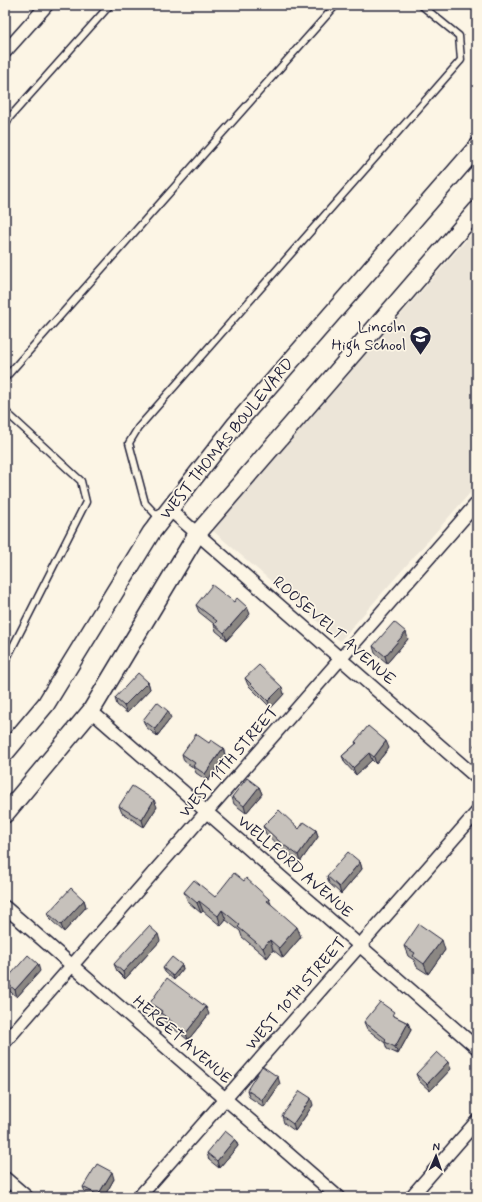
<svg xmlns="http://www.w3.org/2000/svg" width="482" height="1202" viewBox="0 0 482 1202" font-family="Mynerve,sans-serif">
<rect width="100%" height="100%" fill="#fcf5e5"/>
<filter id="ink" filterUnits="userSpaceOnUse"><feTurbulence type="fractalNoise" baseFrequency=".025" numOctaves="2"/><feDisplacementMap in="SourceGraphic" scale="8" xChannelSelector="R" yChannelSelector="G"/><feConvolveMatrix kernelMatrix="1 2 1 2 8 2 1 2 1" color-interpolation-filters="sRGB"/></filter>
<g filter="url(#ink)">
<path fill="#ece5d8" d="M477 228V485L340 641 212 530Z"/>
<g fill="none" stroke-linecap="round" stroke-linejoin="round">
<defs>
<g id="lane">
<path d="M5 126 10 117 110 5"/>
<path d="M5 378 336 5"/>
<path d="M5 411 81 481 86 502 5 662"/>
<path d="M160 519 145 503 129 443 138 428 461 60 459 36 421 5"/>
</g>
<g id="street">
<path d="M5 52 47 5"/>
<path d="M169 509 477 778"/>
<path d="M91 711 477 1048"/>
<path d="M5 907 338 1197"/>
<path d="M5 1042 477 503"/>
<path d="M5 1178 27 1197"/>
<path d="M139 1197 477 812"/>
<path d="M411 1197 477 1121"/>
</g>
<g id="secondary">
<path d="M5 753 46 704 151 533 236 424 477 147"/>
<path d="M5 814 91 711 197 534 477 210"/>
</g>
</defs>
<use href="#lane" stroke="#22223b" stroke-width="9"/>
<use href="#street" stroke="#22223b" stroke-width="15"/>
<use href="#secondary" stroke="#22223b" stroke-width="20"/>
<use href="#lane" stroke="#fcf5e5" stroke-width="6"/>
<use href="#street" stroke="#fcf5e5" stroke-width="12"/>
<use href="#secondary" stroke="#fcf5e5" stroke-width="17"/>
</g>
<g fill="#aaa6a1" stroke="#22223b">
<path d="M234 602 250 614 227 640 216 631 214 624 199 612 196 605Z"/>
<path d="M408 639 387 663 375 653 373 646Z"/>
<path d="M245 678 284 694 271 708 248 685Z"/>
<path d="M148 682 150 689 127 713 117 705 115 698Z"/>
<path d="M171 718 157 736 146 727 143 720Z"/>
<path d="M477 725V738L474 729Z"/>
<path d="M355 742 389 748 376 764 372 760 356 775 345 763 342 756 356 744Z"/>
<path d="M477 742V752L474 745Z"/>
<path d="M209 743 223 748 225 755 208 781 196 773 194 768 184 761 182 754Z"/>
<path d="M259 787 262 794 246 813 234 804 232 797Z"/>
<path d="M119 806 157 807 144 827 122 813Z"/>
<path d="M263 826 316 830 318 837 300 862 283 850 266 834Z"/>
<path d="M360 862 362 869 341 894 329 883 327 876Z"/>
<path d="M184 892 215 897 272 906 301 937 283 958 273 950 267 958 242 937 240 931 226 920 221 926 203 911 201 913 188 902Z"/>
<path d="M84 900 86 907 64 932 51 920 48 913Z"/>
<path d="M160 941 125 979 117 971 114 964Z"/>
<path d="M404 946 445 950 428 974 417 967 414 960 408 956Z"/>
<path d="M182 965 183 969 174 980 165 972 163 968Z"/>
<path d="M40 971 17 997 7 989 5 981Z"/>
<path d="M150 1003 209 1014 188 1040 163 1020 162 1017 152 1010Z"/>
<path d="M396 1017 408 1023 411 1030 398 1054 387 1049 385 1043 367 1029 364 1022Z"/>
<path d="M451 1069 430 1091 419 1081 416 1074Z"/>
<path d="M280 1084 264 1107 249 1097 247 1090Z"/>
<path d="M313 1105 295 1131 284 1123 282 1116Z"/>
<path d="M235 1139 238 1146 219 1168 209 1160 207 1153Z"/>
<path d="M114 1179 104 1197H92L86 1194 83 1187Z"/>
</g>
<g fill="#8b8783" stroke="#22223b">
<path d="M247 607 250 614 227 640 224 633Z"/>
<path d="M406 632 408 639 387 663 385 656Z"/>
<path d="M148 682 150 689 127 713 124 706Z"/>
<path d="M282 687 284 694 271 708 268 701Z"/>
<path d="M168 711 171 718 157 736 155 729Z"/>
<path d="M386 741 389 748 376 764 374 757Z"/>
<path d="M223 748 225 755 208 781 205 774Z"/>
<path d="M369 753 372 760 356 775 353 768Z"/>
<path d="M259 787 262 794 246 813 244 806Z"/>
<path d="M154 800 157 807 144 827 142 820Z"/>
<path d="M316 830 318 837 300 862 298 855Z"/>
<path d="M360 862 362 869 341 894 339 887Z"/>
<path d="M269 899 273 909 267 901Z"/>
<path d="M84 900 86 907 64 932 61 925Z"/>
<path d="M199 901 203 911 201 913 197 903Z"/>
<path d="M222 910 226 920 221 926 218 916Z"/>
<path d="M297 927 301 937 283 958 279 948Z"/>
<path d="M158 934 160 941 125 979 123 972Z"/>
<path d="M270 940 273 950 267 958 263 948Z"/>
<path d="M442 940 445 950 428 974 424 964Z"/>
<path d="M38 964 40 971 17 997 15 990Z"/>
<path d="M182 965 183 969 174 980 173 976Z"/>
<path d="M206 1007 209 1014 188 1040 186 1033Z"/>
<path d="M408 1023 411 1030 398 1054 395 1047Z"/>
<path d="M448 1062 451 1069 430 1091 427 1084Z"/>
<path d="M278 1077 280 1084 264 1107 262 1100Z"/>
<path d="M311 1098 313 1105 295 1131 293 1124Z"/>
<path d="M235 1139 238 1146 219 1168 217 1161Z"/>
<path d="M112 1172 114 1179 104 1197H99L98 1195Z"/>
</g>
<g fill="#c6c1bb" stroke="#22223b">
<path d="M212 585 234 602 237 598 247 607 224 633 214 624 217 621 196 605Z"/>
<path d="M394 622 406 632 385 656 373 646Z"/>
<path d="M259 665 282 687 268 701 245 678Z"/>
<path d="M138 673 148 682 124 706 115 698Z"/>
<path d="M157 702 168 711 155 729 143 720Z"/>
<path d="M477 725V732L474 729Z"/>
<path d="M368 726 386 741 374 757 369 753 353 768 342 756 357 743 355 742Z"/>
<path d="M196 734 209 743 211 740 223 748 205 774 193 766 195 763 182 754Z"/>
<path d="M477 742V748L474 745Z"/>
<path d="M247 778 259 787 244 806 232 797Z"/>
<path d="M132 786 154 800 142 820 119 806Z"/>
<path d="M279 810 299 829 304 822 316 830 298 855 281 843 263 826Z"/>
<path d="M348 852 360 862 339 887 327 876Z"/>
<path d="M234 873 244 881 246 878 269 899 267 901 272 905 297 927 279 948 270 940 263 948 238 927 240 925 222 910 218 916 199 901 197 903 184 892 194 880 215 897Z"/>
<path d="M71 888 84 900 61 925 48 913Z"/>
<path d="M419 924 442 940 424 964 413 956 415 953 404 946Z"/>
<path d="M149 926 158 934 123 972 114 964Z"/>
<path d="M28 955 38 964 15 990 5 981Z"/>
<path d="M172 957 182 965 173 976 163 968Z"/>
<path d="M167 978 206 1007 186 1033 161 1013 162 1011 150 1003Z"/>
<path d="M380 1002 394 1012 392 1015 408 1023 395 1047 385 1042 386 1039 364 1022Z"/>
<path d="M437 1052 448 1062 427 1084 416 1074Z"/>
<path d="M262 1066 278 1077 262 1100 247 1090Z"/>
<path d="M300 1091 311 1098 293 1124 282 1116Z"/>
<path d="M225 1131 235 1139 217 1161 207 1153Z"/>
<path d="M97 1164 112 1172 98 1195 83 1187Z"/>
</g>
</g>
<defs>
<symbol id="school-pin" viewBox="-11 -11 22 30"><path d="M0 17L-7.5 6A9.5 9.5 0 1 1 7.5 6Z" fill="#22223b" stroke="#fcf5e5"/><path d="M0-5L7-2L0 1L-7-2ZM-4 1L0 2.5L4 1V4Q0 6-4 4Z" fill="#fff"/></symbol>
</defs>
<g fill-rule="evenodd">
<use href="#school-pin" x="408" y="324" width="25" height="34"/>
</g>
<g text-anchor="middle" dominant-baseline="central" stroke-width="3.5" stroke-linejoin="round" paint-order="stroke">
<g font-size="16" fill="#22223b" stroke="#fcf5e5" text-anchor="end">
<text x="406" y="327">Lincoln<tspan x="406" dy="18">High School</tspan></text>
</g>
<g font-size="16" fill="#22223b" stroke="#fcf5e5">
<text transform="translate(227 439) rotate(-51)">WEST THOMAS BOULEVARD</text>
<text transform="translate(334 631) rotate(41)">ROOSEVELT AVENUE</text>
<text transform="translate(229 762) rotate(-49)">WEST 11TH STREET</text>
<text transform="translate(295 867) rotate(41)">WELLFORD AVENUE</text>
<text transform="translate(296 994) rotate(-49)">WEST 10TH STREET</text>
<text transform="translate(182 1040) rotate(41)">HERGET AVENUE</text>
</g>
</g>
<rect width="482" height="1202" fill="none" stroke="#fcf5e5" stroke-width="20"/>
<rect x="10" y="10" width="462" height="1182" fill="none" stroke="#22223b" stroke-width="1.5" filter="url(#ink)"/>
<g transform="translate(436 1156) rotate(2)" stroke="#fcf5e5" stroke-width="3" paint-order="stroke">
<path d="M0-3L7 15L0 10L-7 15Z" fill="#22223b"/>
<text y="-6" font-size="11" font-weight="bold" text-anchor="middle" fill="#22223b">N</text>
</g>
</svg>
